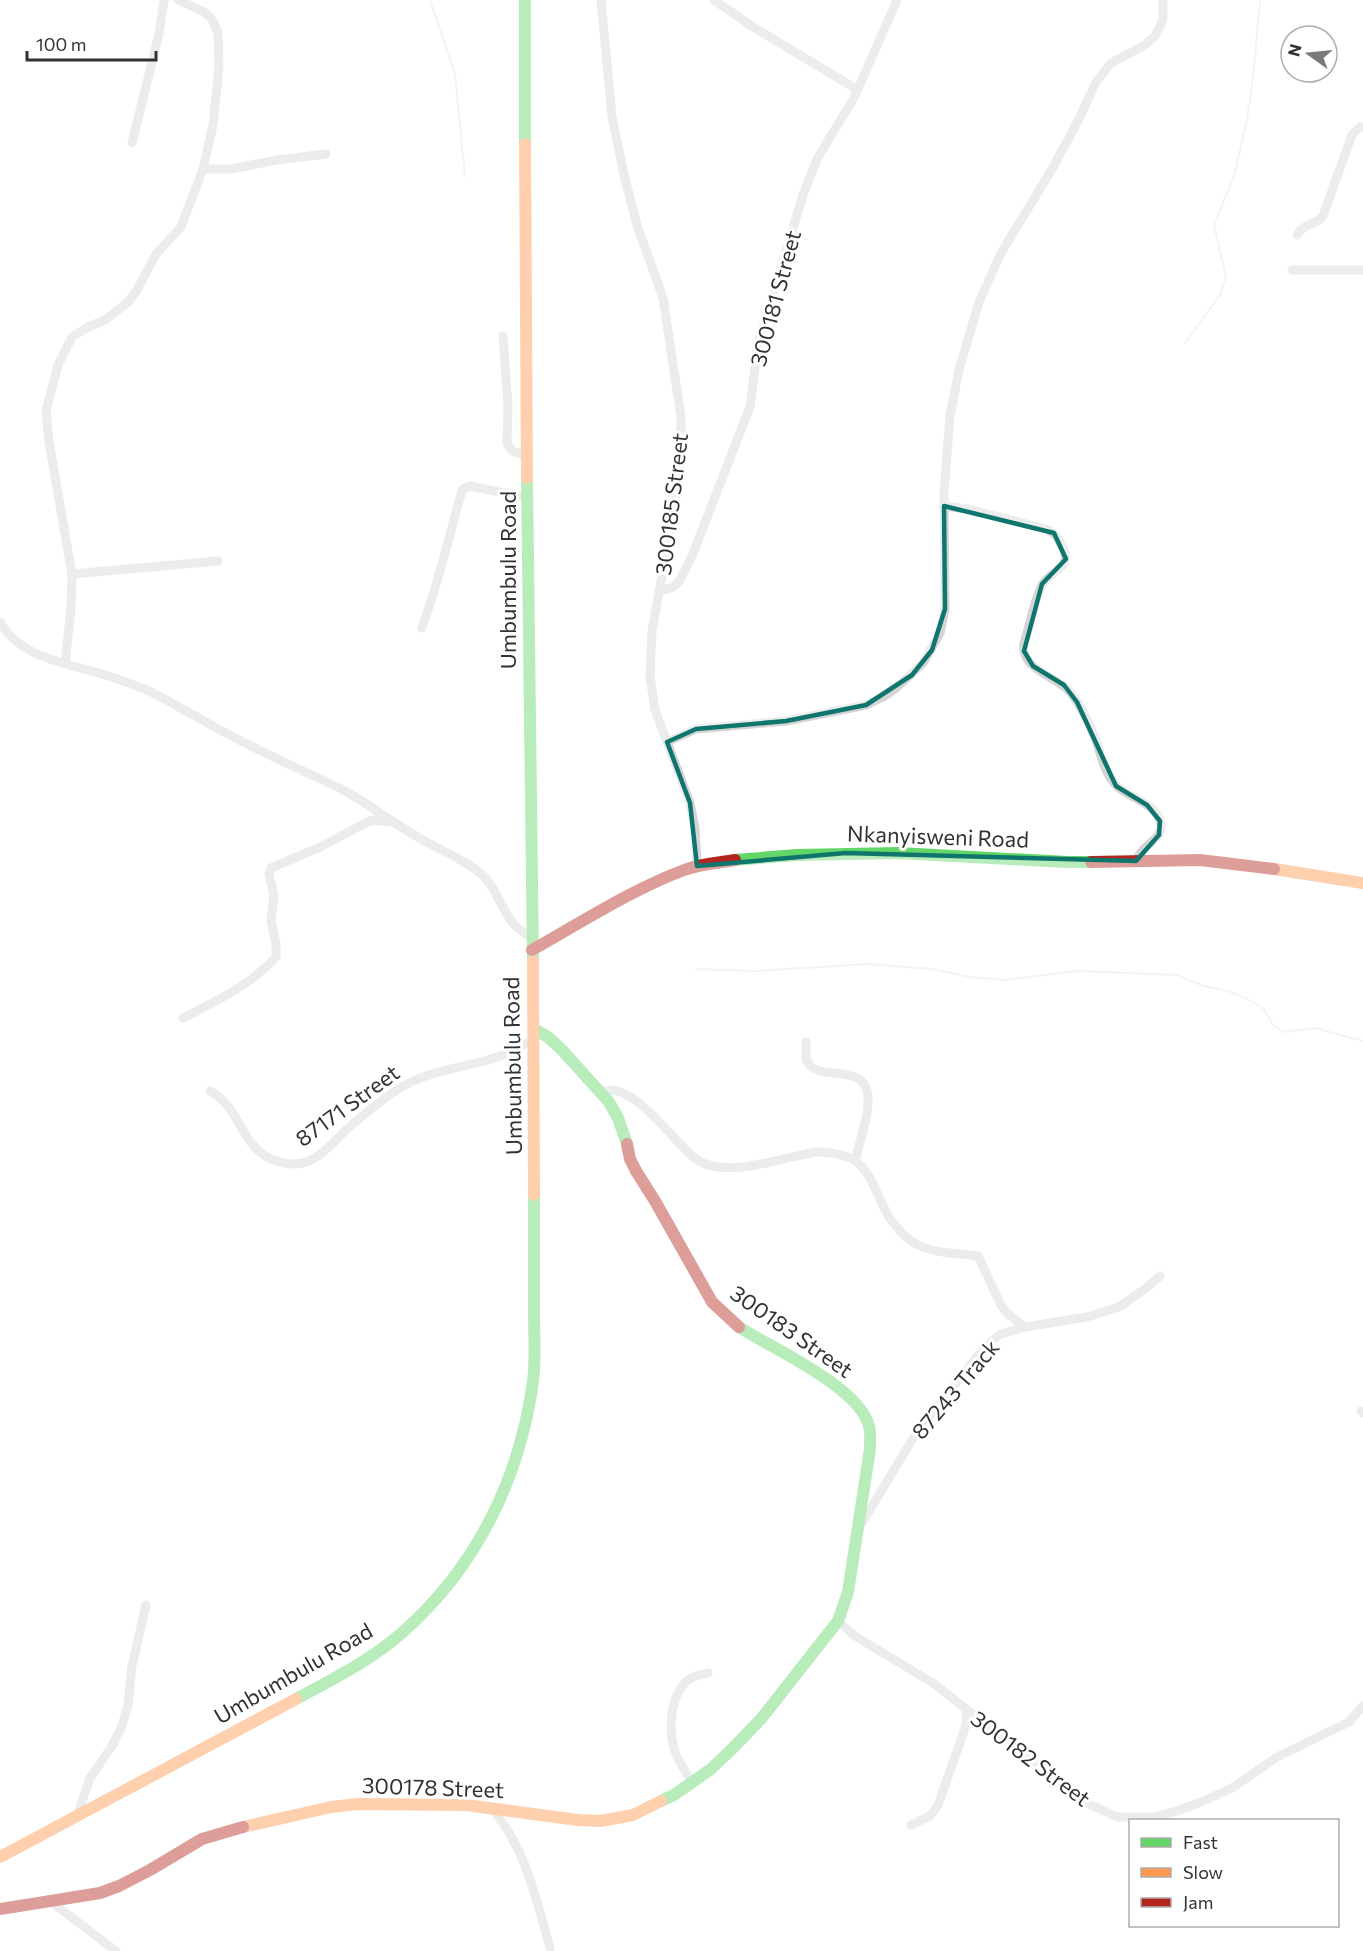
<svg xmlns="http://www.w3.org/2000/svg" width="1363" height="1951" viewBox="0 0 1363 1951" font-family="Commissioner,sans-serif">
<rect width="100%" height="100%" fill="#fff"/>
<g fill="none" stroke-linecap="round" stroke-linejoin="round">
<g stroke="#dde8ee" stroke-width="2">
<path d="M430 0 455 74 465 176"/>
<path d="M1185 343 1220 295 1226 276 1214 225 1234 176 1247 120 1254 69 1260 0"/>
<path d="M696 969 756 971 868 964 932 969 970 977 1006 980 1078 971 1177 975 1201 985 1231 992 1247 999 1264 1009 1273 1025 1284 1032 1315 1028 1363 1041"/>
</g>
<g stroke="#d4d4d4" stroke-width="9">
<path d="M601 0 612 117 625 179 637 225 663 298 681 417V450L678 486 652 631 650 676 655 710 690 803 695 828 697 866"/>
<path d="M714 0 750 25 858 90"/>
<path d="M132 143 159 34 164 0"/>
<path d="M203 169H231L277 160 326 154"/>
<path d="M1297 235C1305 222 1315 226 1323 216L1352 135 1360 127H1363"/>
<path d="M1292 270H1363"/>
<path d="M503 336 508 406 507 443 512 451 527 456"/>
<path d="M944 506 968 509 1046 529C1055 533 1058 537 1062 546 1075 569 1049 570 1041 587 1033 605 1030 625 1024 643 1020 670 1057 676 1071 693 1081 706 1089 722 1095 738 1101 753 1103 771 1115 784 1127 798 1159 803 1161 825 1163 840 1141 845 1136 861"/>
<path d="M72 574 218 561"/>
<path d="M659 591 671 588 679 582 692 556 750 407 758 344 803 195 817 159 854 98 897 0"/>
<path d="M0 622C20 658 66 663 102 674 121 680 140 686 157 695 189 712 220 731 253 747 284 763 316 776 347 792 371 806 392 822 416 836 435 848 457 856 475 869 502 887 500 923 531 937"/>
<path d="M422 628C432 599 441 569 449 538 454 521 457 505 463 489L470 486 528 498"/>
<path d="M65 663 71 609 72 574 49 442 46 411 58 365 72 337 88 327 105 320 128 302 137 290 156 254 181 227 203 169 213 125 219 67 218 33 213 21 209 16 202 11 178 0"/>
<path d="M667 742 696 729 786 721 866 705 883 697 895 689 923 663 940 633 945 609 944 493 950 416 959 370 979 302 1001 253 1052 169 1078 121 1096 82 1111 63 1145 45 1155 36 1163 20V0"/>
<path d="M183 1018C216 1001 251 985 276 957V944L271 920 274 896 269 874 271 868 318 848 366 823 373 820 392 822"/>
<path d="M806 1042C806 1048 805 1055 807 1061 815 1082 860 1063 867 1091 872 1108 859 1143 855 1161"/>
<path d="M210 1091C244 1110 239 1149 277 1161 289 1165 302 1165 313 1159 326 1152 336 1139 347 1129 363 1115 380 1101 397 1090 424 1072 458 1068 488 1060 505 1055 519 1048 534 1039"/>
<path d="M601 1094C629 1073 678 1149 699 1161 731 1179 784 1156 818 1152 830 1153 844 1154 854 1160 872 1171 879 1203 891 1220 896 1227 903 1235 910 1240 928 1254 957 1253 978 1256L1001 1305 1007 1313 1025 1327"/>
<path d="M1361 1411 1363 1413"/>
<path d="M859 1528 915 1435 979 1354 993 1340 1001 1334 1025 1327 1087 1317 1119 1307 1145 1289 1160 1276"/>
<path d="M838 1621 855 1636 933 1683 1085 1802 1117 1817H1154L1177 1811 1201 1802 1232 1788 1277 1757 1349 1722 1363 1706"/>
<path d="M693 1783C686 1772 678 1762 674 1749 669 1730 670 1701 683 1685 689 1677 699 1675 708 1673"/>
<path d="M489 1806C525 1844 536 1899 550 1948"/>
<path d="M77 1816 90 1778 112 1746 122 1726 128 1705 132 1666 146 1605"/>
<path d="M911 1825 930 1816 938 1805 961 1740 966 1724 967 1710"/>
<path d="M50 1901 116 1951"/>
</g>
<g stroke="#63d668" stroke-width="12">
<path d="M525 144V0"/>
<path d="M527 478 533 961"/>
<path d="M735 860 797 855 898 853 1067 862H1091"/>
<path d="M534 1029 548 1037 562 1050 609 1102 618 1118 627 1144"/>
<path d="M296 1699C333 1679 373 1659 404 1631 477 1566 520 1478 533 1381 536 1359 534 1336 534 1313 534 1274 534 1234 534 1195"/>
<path d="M661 1801 674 1795 711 1769 734 1747 761 1719 838 1621 848 1592 870 1449C870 1442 871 1433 869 1426 860 1387 771 1348 739 1327"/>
</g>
<g stroke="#ff974d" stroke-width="12">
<path d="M525 144 527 478"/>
<path d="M1274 869 1363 883"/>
<path d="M533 961 534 1195"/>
<path d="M243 1827 331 1807 358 1804 466 1805 578 1820 600 1821 633 1815 661 1801"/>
<path d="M0 1857 296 1699"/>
</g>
<g stroke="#b3261e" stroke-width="12">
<path d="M1091 862 1200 860 1274 869"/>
<path d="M532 950C582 922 631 890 684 870 700 864 718 863 735 860"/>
<path d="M627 1144 630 1159 636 1171 655 1201 712 1302 739 1327"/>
<path d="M0 1909 100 1893 119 1886 150 1870 202 1839 243 1827"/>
</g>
</g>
<path d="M0 0H1363V1951H0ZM944 506 1054 533 1066 559 1042 584 1024 651 1033 666 1064 685 1077 702 1116 786 1147 805 1160 821 1159 835 1136 861 846 853 697 866 690 803 667 742 696 729 786 721 866 705 912 675 932 650 945 609Z" fill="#fff" fill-opacity=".55" fill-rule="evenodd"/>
<path fill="none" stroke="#0f766e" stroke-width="4.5" stroke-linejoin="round" d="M944 506 1054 533 1066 559 1042 584 1024 651 1033 666 1064 685 1077 702 1116 786 1147 805 1160 821 1159 835 1136 861 846 853 697 866 690 803 667 742 696 729 786 721 866 705 912 675 932 650 945 609Z"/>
<g text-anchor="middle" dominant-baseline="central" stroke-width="6" stroke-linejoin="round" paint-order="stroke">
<g font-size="22" fill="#323232" stroke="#fff">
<text transform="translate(775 298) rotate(-75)">300181 Street</text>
<text transform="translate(671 504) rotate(-83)">300185 Street</text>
<text transform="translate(507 580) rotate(-90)">Umbumbulu Road</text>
<text transform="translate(938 836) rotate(2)">Nkanyisweni Road</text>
<text transform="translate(512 1066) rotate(-91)">Umbumbulu Road</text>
<text transform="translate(347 1105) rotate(-36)">87171 Street</text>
<text transform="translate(792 1331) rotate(35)">300183 Street</text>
<text transform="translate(955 1389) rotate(-50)">87243 Track</text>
<text transform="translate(293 1673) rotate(-30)">Umbumbulu Road</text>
<text transform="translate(1031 1758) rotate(37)">300182 Street</text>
<text transform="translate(433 1787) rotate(2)">300178 Street</text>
</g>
</g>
<rect x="1129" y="1819" width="210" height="108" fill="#ffffff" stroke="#adadad" stroke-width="1.5"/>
<rect x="1141" y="1838" width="30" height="9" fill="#63d668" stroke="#adadad" stroke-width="1.5"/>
<text x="1183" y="1849" font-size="18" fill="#323232">Fast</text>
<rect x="1141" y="1868" width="30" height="9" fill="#ff974d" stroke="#adadad" stroke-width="1.5"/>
<text x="1183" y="1879" font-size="18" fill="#323232">Slow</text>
<rect x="1141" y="1898" width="30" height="9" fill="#b3261e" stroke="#adadad" stroke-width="1.5"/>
<text x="1183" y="1909" font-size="18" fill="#323232">Jam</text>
<g transform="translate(1309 54) rotate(285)"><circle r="28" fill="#ffffff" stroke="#adadad" stroke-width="1.5"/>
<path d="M0-4.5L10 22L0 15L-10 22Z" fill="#7a7a7a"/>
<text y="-9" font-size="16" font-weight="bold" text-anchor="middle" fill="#323232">N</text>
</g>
<path d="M27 51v9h129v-9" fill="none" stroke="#323232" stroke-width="3"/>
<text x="36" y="51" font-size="18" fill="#323232" stroke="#ffffff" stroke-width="4.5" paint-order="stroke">100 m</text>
</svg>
